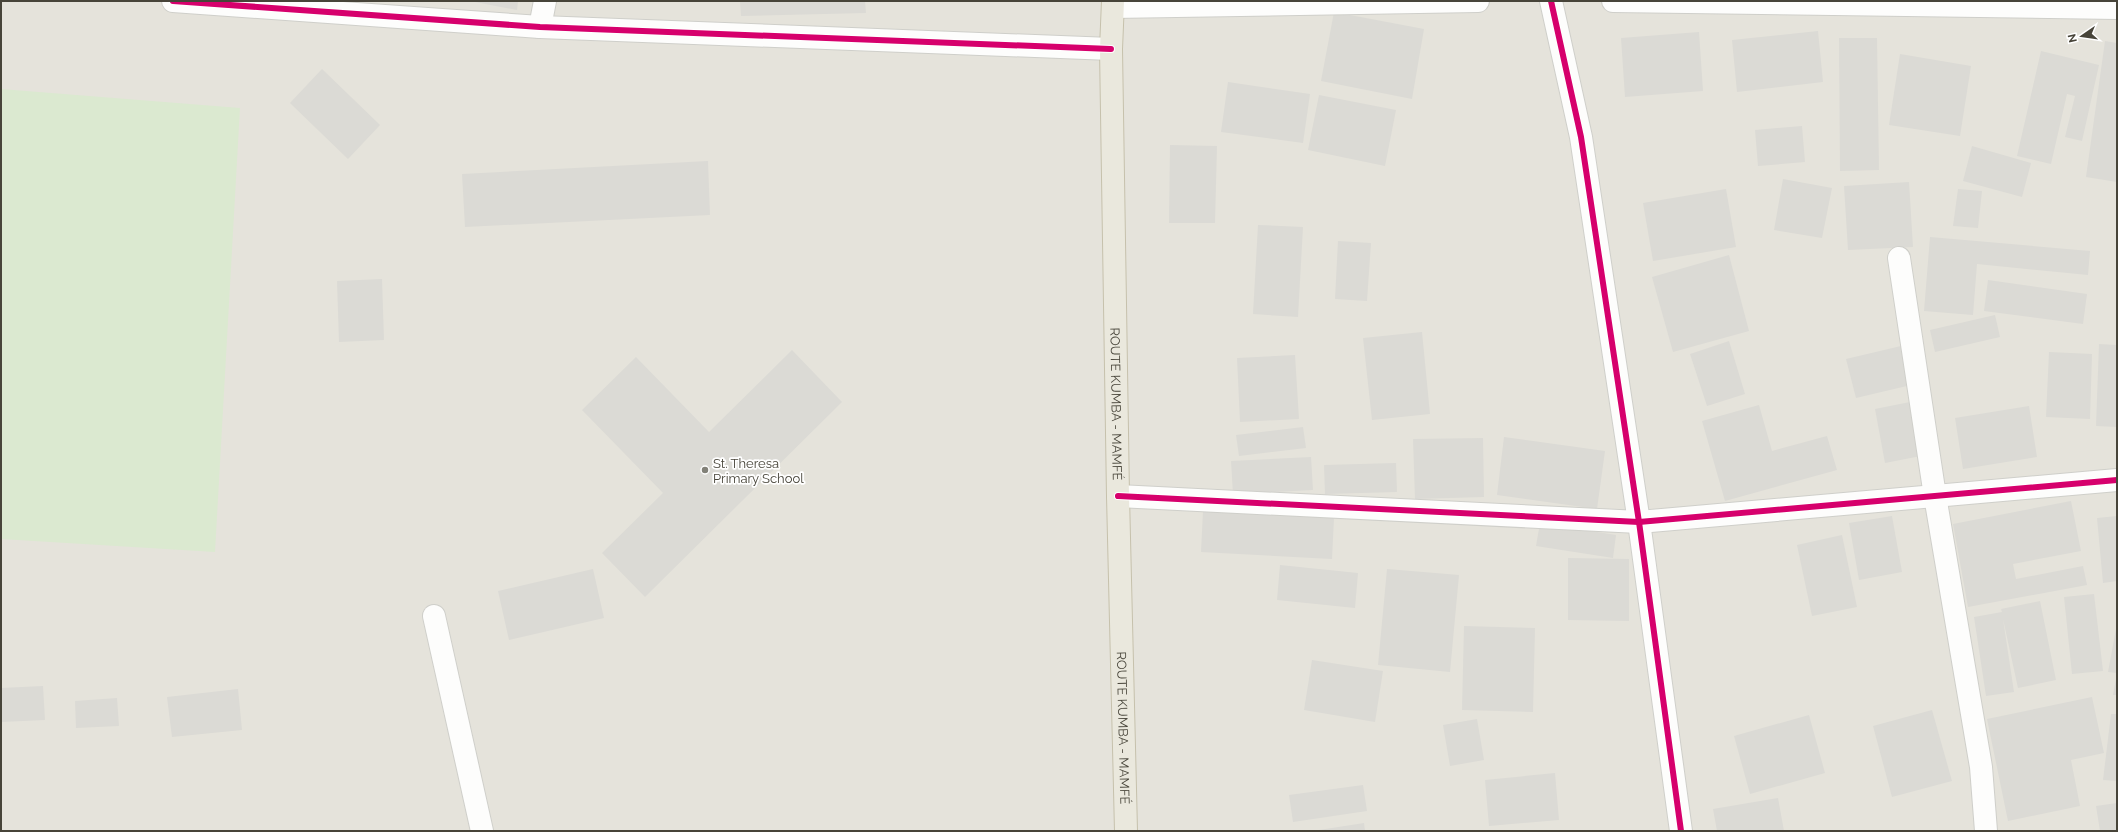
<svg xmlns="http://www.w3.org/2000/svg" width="2118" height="832" viewBox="0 0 2118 832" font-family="Raleway,sans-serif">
<rect width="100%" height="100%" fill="#f1f1ed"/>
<rect fill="#e5e3db" x="1" y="1" width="2116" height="830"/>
<path fill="#dbe9d0" d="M1 89 240 108 215 552 1 539Z"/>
<g fill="#dbdad5">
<path d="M470 1H518L517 10Z"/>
<path d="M740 1H865L866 13 741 16Z"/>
<path d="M1334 12 1424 29 1412 99 1321 81Z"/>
<path d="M1818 31 1823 82 1737 92 1732 40Z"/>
<path d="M1699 32 1703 91 1625 97 1621 38Z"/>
<path d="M1839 38H1877L1879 170 1840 171Z"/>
<path d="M2105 41 2117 43V182L2086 177Z"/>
<path d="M2041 51 2099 65 2082 141 2065 137 2075 96 2067 94 2051 164 2017 156Z"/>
<path d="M1900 54 1971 66 1960 136 1889 125Z"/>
<path d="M322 69 380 125 348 159 290 103Z"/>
<path d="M1228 82 1310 94 1303 143 1221 132Z"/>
<path d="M1319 95 1396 110 1385 166 1308 150Z"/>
<path d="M1802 126 1805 162 1758 166 1755 130Z"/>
<path d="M1170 145 1217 146 1215 223H1169Z"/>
<path d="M1972 146 2031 163 2022 197 1963 181Z"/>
<path d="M708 161 710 215 465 227 462 174Z"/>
<path d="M1783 179 1832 188 1822 238 1774 230Z"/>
<path d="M1909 182 1913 247 1848 250 1844 186Z"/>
<path d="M1726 189 1736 247 1653 261 1643 203Z"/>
<path d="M1958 189 1982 191 1978 228 1953 226Z"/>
<path d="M1258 225 1303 227 1298 317 1253 314Z"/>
<path d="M1930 237 2090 251 2088 275 1977 264 1973 315 1924 311Z"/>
<path d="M1338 241 1371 243 1367 301 1335 299Z"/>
<path d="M1729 255 1749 331 1673 352 1652 277Z"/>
<path d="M382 279 384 340 339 342 337 281Z"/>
<path d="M1988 280 2087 294 2083 324 1984 311Z"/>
<path d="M1995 315 2000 337 1935 352 1930 330Z"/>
<path d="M1422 332 1430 414 1372 420 1363 338Z"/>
<path d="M1729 341 1745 394 1707 406 1690 354Z"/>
<path d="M2099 344 2117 345V427L2096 426Z"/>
<path d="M1901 346 1911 385 1856 398 1846 359Z"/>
<path d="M792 350 842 402 645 597 602 553 663 493 582 410 636 357 709 432Z"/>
<path d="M2049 352 2092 354 2090 419 2046 417Z"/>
<path d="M1295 355 1299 419 1240 422 1237 358Z"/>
<path d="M1915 401 1926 455 1885 463 1875 409Z"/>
<path d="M1759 405 1772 451 1827 436 1837 470 1725 501 1702 421Z"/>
<path d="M2029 406 2037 457 1963 469 1955 418Z"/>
<path d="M1303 427 1306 448 1239 456 1236 435Z"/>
<path d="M1504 437 1605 451 1597 509 1497 495Z"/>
<path d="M1483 438 1484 497 1415 499 1413 439Z"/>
<path d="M1311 457 1313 490 1233 494 1231 461Z"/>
<path d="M1396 463 1397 492 1325 494 1324 465Z"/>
<path d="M2071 501 2081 551 2013 564 2016 579 2083 566 2087 585 1968 607 1953 524Z"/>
<path d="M1203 511 1334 518 1332 559 1201 552Z"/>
<path d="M1892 516 1902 572 1859 580 1849 523Z"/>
<path d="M2117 516V581L2103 583 2097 518Z"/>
<path d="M1540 523 1616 535 1613 558 1536 546Z"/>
<path d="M1842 535 1857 607 1812 616 1797 545Z"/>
<path d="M1568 558 1629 559V621L1568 620Z"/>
<path d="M1280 565 1358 573 1355 608 1277 600Z"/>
<path d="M593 569 604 618 509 640 498 591Z"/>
<path d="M1387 569 1459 575 1450 672 1378 665Z"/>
<path d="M2094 594 2103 671 2072 674 2064 597Z"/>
<path d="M2040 601 2056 680 2018 688 2003 619 2014 692 1986 696 1974 617 2002 612 2001 609Z"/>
<path d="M1464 626 1535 628 1533 712 1462 710Z"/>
<path d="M2116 629H2117V673L2108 672Z"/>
<path d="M1312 660 1383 671 1375 722 1304 710Z"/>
<path d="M2116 679H2117V695H2113Z"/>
<path d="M43 686 45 720 1 722V688Z"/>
<path d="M238 689 242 730 172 737 167 697Z"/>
<path d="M2092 697 2104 753 2071 760 2080 806 2008 821 1987 719Z"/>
<path d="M117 698 119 726 76 728 75 701Z"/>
<path d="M1932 710 1952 781 1892 797 1873 726Z"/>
<path d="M2111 714H2117V781L2103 780Z"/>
<path d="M1809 715 1825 773 1750 794 1734 736Z"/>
<path d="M1477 719 1484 760 1450 766 1443 725Z"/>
<path d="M1555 773 1559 820 1489 826 1485 780Z"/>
<path d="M1363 785 1367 811 1293 822 1289 795Z"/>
<path d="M1778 798 1784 831H1717L1713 809Z"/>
<path d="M2117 803V830L2100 831 2096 806Z"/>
<path d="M1364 823 1365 831H1319V830Z"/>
</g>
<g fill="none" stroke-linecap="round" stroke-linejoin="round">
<defs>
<g id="street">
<path d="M173 1 540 27 1111 49"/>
<path d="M1551 1 1581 137 1639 522 1681 831"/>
<path d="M1613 1 2117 8"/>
<path d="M1113 7 1478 1"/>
<path d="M540 27 545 1"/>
<path d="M1899 258 1935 496 1981 767 1986 831"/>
<path d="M1118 496 1639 522 2117 480"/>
<path d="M434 616 482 831"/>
</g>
<g id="highway">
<path id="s1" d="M1113 1 1111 49 1118 496 1126 831"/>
</g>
</defs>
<use href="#street" stroke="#cfcfca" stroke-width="24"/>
<use href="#highway" stroke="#c6c1ac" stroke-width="24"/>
<use href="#street" stroke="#fdfdfc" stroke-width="22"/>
<use href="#highway" stroke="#eae8dd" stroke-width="22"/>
<defs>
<g id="cycleway">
<path d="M173 1 540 27 1111 49"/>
<path d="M1551 1 1581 137 1639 522 1681 831"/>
<path d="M1118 496 1639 522 2117 480"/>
</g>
</defs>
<use href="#cycleway" stroke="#fff" stroke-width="8"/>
<use href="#cycleway" stroke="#d6006c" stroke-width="6"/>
</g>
<circle fill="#828178" stroke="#fff" stroke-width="1.5" cx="705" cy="470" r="4"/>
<g text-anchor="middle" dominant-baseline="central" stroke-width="3.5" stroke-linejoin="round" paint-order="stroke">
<g font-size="13" fill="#474439" stroke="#fff">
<text stroke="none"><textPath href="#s1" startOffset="403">ROUTE KUMBA - MAMFÉ</textPath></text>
<text stroke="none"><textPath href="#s1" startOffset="727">ROUTE KUMBA - MAMFÉ</textPath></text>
</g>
<g font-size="13" fill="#474439" stroke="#fff" text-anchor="start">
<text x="713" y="463">St. Theresa<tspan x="713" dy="15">Primary School</tspan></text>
</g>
</g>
<rect width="2118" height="832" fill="none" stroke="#474439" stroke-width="4"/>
<g transform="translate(2082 36) rotate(257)" stroke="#ffffff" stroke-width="3" paint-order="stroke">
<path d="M0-3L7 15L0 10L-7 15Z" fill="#474439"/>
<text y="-6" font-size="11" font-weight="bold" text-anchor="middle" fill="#474439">N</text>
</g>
</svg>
